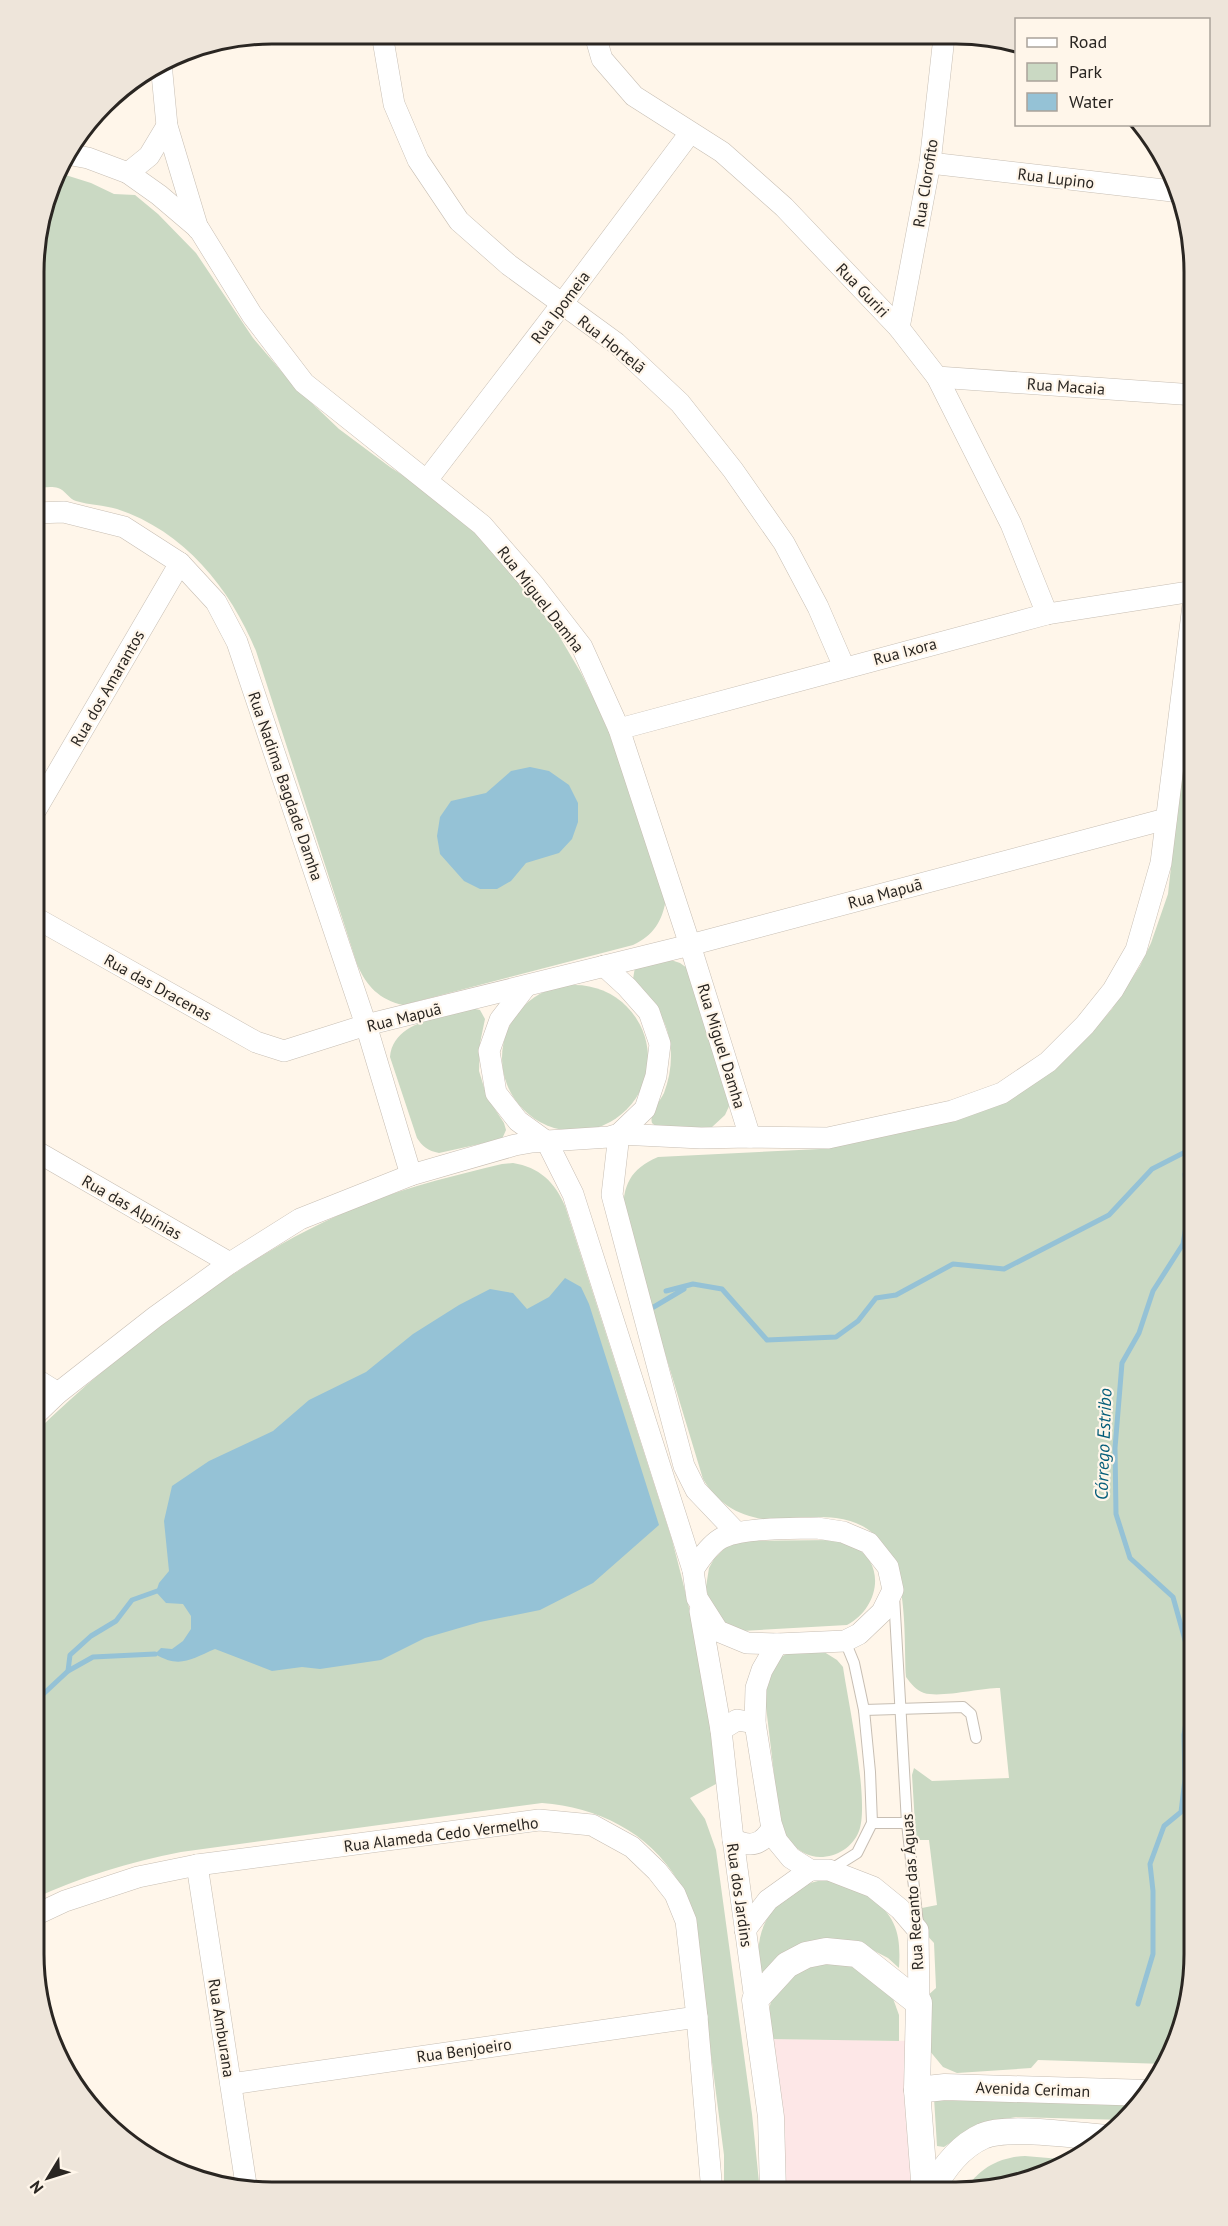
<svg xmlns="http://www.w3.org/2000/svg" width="1228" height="2226" viewBox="0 0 1228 2226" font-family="'PT Sans',sans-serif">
<rect width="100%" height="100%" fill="#fff6ea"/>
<path fill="#fde7e7" d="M769 2039 918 2041 925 2193 773 2192Z"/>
<g fill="#cad9c3">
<path d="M56 172 91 183 114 194 135 195 158 214 196 253 253 338 294 386 339 429 390 467 416 484 474 532 500 559 548 617 581 673 596 703 609 733 666 898C663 921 653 936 633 945L403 1005C380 1000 366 986 357 964L256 651C230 588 184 531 117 509 104 505 89 505 76 501 69 499 65 490 58 488 51 486 41 488 35 488V241Z"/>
<path d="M1195 652 1194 1970 1182 2031 1165 2064 1038 2060 1031 2068 957 2073 943 2067 929 2050 925 1998 936 1988 934 1943 923 1931 922 1908 937 1905 929 1840H916L912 1775 914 1768 932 1781 1009 1778 1000 1688C980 1688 941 1698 924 1693 916 1690 911 1684 906 1677 903 1620 913 1528 836 1518 812 1515 786 1519 763 1519 736 1515 717 1502 703 1479L623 1214C623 1185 630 1169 658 1157L820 1149 961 1116 1095 1029 1112 1009 1140 966 1151 943 1168 894Z"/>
<path d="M668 959 680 963 687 968 731 1102 725 1115 712 1127 659 1129 652 1123C649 1112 659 1103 664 1093 674 1067 674 1037 659 1012 652 1000 641 990 633 979L635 967Z"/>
<circle cx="575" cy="1058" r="73"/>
<path d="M471 1008 480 1010 485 1019 480 1043 479 1071 487 1097 504 1123 506 1130 502 1139 498 1140 439 1153C428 1151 422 1146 417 1138L390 1057C393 1021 443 1017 471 1008Z"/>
<path d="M513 1163C539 1167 555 1182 565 1206L672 1540C687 1596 700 1652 709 1710 713 1734 714 1759 716 1784L690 1798 705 1819 716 1850 752 2114 760 2192H724V2155L693 1915C688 1904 684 1892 678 1881 649 1832 597 1807 542 1803L181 1852C129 1862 81 1877 33 1899L34 1434C79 1389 128 1349 181 1311 242 1266 298 1230 370 1202 413 1185 457 1175 502 1164Z"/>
<path d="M835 1540C841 1542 848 1543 853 1546 888 1564 878 1609 847 1625L742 1631 724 1622 708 1597 706 1587 709 1568 714 1559 728 1545 737 1541Z"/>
<path d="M821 1650 837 1660 843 1667C848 1701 870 1803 859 1831 853 1847 837 1857 820 1857 798 1856 789 1841 780 1824L764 1690 778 1659 786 1654Z"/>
<path d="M818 1881C841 1880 853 1884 871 1897 897 1918 901 1935 899 1968L888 1958 863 1945 763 1974C747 1932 777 1891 818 1881Z"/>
<path d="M821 1962 856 1965 891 1993 899 2015V2041L769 2039C764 1990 780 1981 821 1962Z"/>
<path d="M934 2098 1142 2103 1125 2120 1016 2117C991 2121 965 2132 944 2147L937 2146Z"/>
<path d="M1025 2156 1072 2160 1033 2180 965 2192C977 2168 1001 2157 1025 2156Z"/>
</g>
<g fill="#95c2d6">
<path d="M530 767 549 771 569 785 578 803V822L572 839 559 853 526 863 511 881 497 889H480L464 881 440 854 437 836 440 817 451 801 486 793 511 771Z"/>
<path d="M565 1278 581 1287 589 1304 659 1525 593 1583 540 1610 480 1622 425 1638 381 1660 320 1669 302 1667 272 1671 215 1649C191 1659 180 1669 155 1654L161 1648 172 1649 183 1641 191 1629V1616L183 1604 166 1603 156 1592 159 1583 169 1571 164 1521 172 1486 209 1461 273 1431 309 1400 366 1372 413 1334 459 1305 490 1289 513 1293 527 1309 549 1297Z"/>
</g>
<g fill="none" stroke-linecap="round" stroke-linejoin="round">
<g stroke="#95c2d6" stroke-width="5">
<path d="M666 1291 693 1284 722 1289 767 1340 836 1337 858 1321 876 1298 896 1295 953 1264 1004 1269 1109 1215 1152 1169 1195 1147"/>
<path d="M652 1308 684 1289"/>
<path d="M68 1671 70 1655 91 1636 116 1621 132 1600 160 1590"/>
<path d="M33 1700 38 1699 68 1671 93 1657 155 1654"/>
<path d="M1138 2004 1153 1954V1891L1150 1864 1164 1826 1181 1812 1185 1779 1184 1735 1194 1672 1173 1597 1130 1558 1116 1514 1115 1448 1122 1363 1139 1333 1153 1291 1183 1244 1189 1209 1185 1174 1195 1153"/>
</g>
<defs>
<g id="service">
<path d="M894 1596 907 1823 918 1924"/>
<path d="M864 1710 963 1707 971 1714 976 1738"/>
<path d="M872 1823H907"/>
<path d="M830 1870 857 1853 872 1823 870 1772 864 1710 854 1663 845 1641"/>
</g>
<g id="minor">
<path d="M382 34 394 104 418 160 459 221 509 265 616 343 680 403 733 470 784 543 818 607 844 667"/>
<path d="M595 35 602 59 634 96 722 152 784 207 899 328 937 377 1011 524 1047 614"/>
<path d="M161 63 167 126 198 229"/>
<path d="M67 154 88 158 128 173 159 195 199 229 252 315 304 383 482 525 534 585 582 647 619 729 690 945 750 1137"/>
<path d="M930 163 1181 192"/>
<path d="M128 173 149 156 167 126"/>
<path d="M899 328 930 163 944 37"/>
<path d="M937 377 1195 395"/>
<path d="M427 480 562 304 690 133"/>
<path d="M35 513 64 512 124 527 180 563 216 602 237 642 366 1025 411 1175"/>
<path d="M619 729 1047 614 1194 591"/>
<path d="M34 813 180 563"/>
<path d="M34 917 256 1042 284 1051 366 1025 690 945 1166 819"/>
<path d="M526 986 500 1020 489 1051 496 1093 518 1121 547 1142 573 1194 693 1570"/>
<path d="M619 1134 701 1138 750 1137 828 1138 952 1111 1002 1093 1048 1062 1085 1025 1113 990 1136 950 1161 863 1195 589"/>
<path d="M619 1134 612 1195 684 1466 696 1490 736 1532"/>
<path d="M34 1150 230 1263"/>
<path d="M34 1378 58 1393"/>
<path d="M34 1416 58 1393 155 1317 230 1263 300 1219 411 1175 515 1145 532 1142 609 1137 619 1134 645 1109 656 1076 660 1044 649 1012 627 987 604 966"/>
<path d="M817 1528 843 1532 869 1543 888 1567 893 1590 882 1612 859 1634 845 1641 777 1644 747 1643 718 1631 697 1598 693 1570C700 1559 709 1546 720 1539 738 1527 794 1529 817 1528Z"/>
<path d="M700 1611 721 1730 733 1839 755 2000"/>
<path d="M777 1644 762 1670 756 1688 755 1723 771 1823 777 1841 791 1858 810 1870H829L873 1887 900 1909 918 1930 919 2003"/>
<path d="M721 1730 737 1720 755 1723"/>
<path d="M733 1839C750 1848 762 1845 772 1828"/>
<path d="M197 1865 247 2191"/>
<path d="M33 1916 65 1901 138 1877 197 1865 539 1820 592 1825 632 1847 657 1871 675 1894 686 1921 697 2017 712 2192"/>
<path d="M745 1930 768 1900 810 1870"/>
<path d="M231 2084 697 2017"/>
</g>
<g id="tertiary">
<path d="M917 2090 945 2087 1149 2093"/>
<path d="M773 2192 771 2117 755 2000 787 1965 806 1955 826 1951 857 1954 919 2003 917 2090 925 2193"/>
<path d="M930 2193C942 2170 958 2147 983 2136 1006 2125 1080 2136 1107 2138"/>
</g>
</defs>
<use href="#service" stroke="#c7beb3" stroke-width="12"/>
<use href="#minor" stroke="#c7beb3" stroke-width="22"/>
<use href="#tertiary" stroke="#c7beb3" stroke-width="27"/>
<use href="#service" stroke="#fff" stroke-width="10"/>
<use href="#minor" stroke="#fff" stroke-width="21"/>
<use href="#tertiary" stroke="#fff" stroke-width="26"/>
</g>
<g text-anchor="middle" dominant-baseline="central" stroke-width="4.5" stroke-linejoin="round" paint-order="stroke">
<g font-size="16" fill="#2a2622" stroke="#fff6ea">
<text transform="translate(1056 178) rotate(7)">Rua Lupino</text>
<text transform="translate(925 183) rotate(-81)">Rua Clorofito</text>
<text transform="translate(863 290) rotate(46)">Rua Guriri</text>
<text transform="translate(560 307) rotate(-53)">Rua Ipomeia</text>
<text transform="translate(612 344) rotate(39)">Rua Hortelã</text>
<text transform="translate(1066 386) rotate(4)">Rua Macaia</text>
<text transform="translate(541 599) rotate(52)">Rua Miguel Damha</text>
<text transform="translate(905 651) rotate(-15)">Rua Ixora</text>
<text transform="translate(107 688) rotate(-60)">Rua dos Amarantos</text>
<text transform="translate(286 786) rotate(71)">Rua Nadima Bagdade Damha</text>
<text transform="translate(885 893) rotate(-15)">Rua Mapuã</text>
<text transform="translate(158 987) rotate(29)">Rua das Dracenas</text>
<text transform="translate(404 1017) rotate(-14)">Rua Mapuã</text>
<text transform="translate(722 1046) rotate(73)">Rua Miguel Damha</text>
<text transform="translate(132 1207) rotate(30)">Rua das Alpínias</text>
<text transform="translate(441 1834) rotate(-7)">Rua Alameda Cedo Vermelho</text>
<text transform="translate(912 1892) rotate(-94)">Rua Recanto das Águas</text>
<text transform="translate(740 1895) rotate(82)">Rua dos Jardins</text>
<text transform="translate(222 2028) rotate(81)">Rua Amburana</text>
<text transform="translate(464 2050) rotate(-8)">Rua Benjoeiro</text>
<text transform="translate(1033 2089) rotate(2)">Avenida Ceriman</text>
</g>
<g font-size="18" font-style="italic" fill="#065e7a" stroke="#fff6ea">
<text transform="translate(1103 1444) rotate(-88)">Córrego Estribo</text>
</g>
</g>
<path d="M0 0H1228V2226H0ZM272 44H956A228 228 0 0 1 1184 272V1954A228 228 0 0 1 956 2182H272A228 228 0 0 1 44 1954V272A228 228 0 0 1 272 44Z" fill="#eee5da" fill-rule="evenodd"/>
<path fill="none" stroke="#2a2622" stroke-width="3" d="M272 44H956A228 228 0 0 1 1184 272V1954A228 228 0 0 1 956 2182H272A228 228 0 0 1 44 1954V272A228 228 0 0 1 272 44Z"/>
<rect x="1015" y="18" width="195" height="108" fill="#fff6ea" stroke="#aaa39a" stroke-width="1.5"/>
<rect x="1027" y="38" width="30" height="9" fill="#ffffff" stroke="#aaa39a" stroke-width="1.5"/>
<text x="1069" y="48" font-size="18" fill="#2a2622">Road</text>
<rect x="1027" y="63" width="30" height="18" fill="#cad9c3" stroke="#aaa39a" stroke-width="1.5"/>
<text x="1069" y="78" font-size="18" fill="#2a2622">Park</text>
<rect x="1027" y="93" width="30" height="18" fill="#95c2d6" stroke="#aaa39a" stroke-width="1.5"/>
<text x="1069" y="108" font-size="18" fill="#2a2622">Water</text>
<g transform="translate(48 2178) rotate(232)" stroke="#fff6ea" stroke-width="4.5" paint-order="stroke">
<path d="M0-4.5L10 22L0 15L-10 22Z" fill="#2a2622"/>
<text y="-9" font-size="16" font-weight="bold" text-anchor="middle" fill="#2a2622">N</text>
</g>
</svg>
